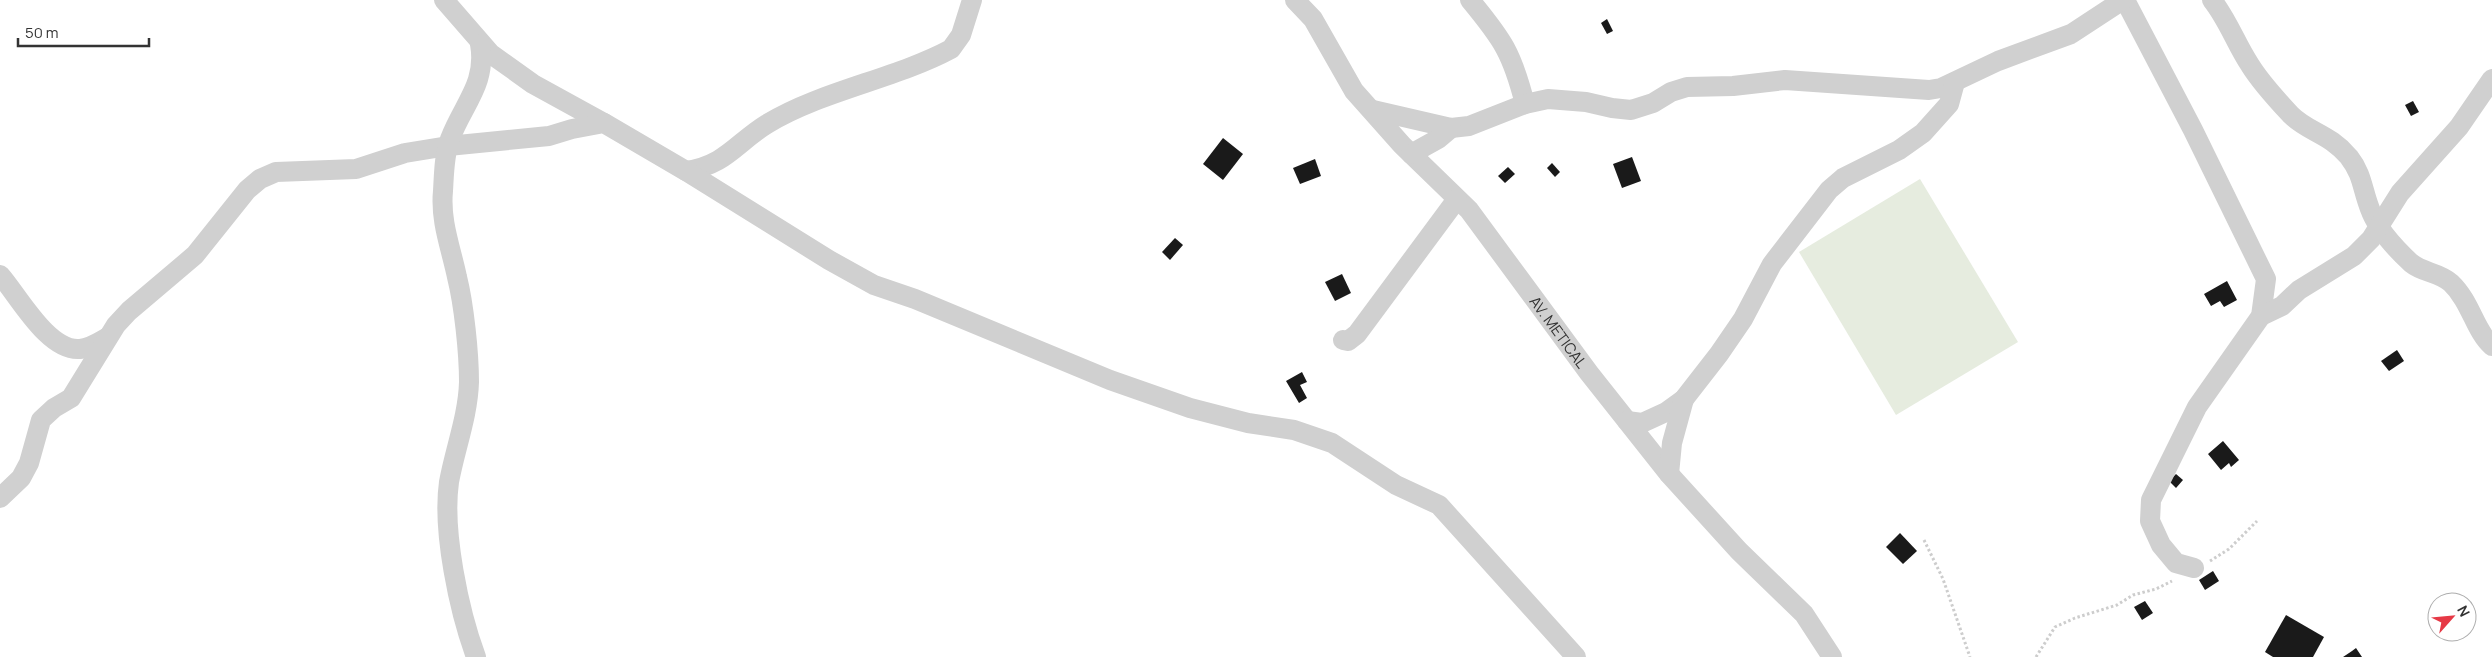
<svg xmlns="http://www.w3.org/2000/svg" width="2492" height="657" viewBox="0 0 2492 657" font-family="Manrope,sans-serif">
<rect width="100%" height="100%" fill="#fff"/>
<path fill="#e6ecdf" d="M1920 179 2018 342 1896 415 1799 252Z"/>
<g fill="#1a1a1a">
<path d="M1607 19 1613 31 1607 34 1601 23Z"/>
<path d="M2413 101 2419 112 2411 116 2405 105Z"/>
<path d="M1223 138 1243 154 1223 180 1203 164Z"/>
<path d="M1632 157 1641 181 1622 188 1613 164Z"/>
<path d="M1315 159 1321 176 1300 184 1293 168Z"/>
<path d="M1552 163 1560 172 1555 177 1547 168Z"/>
<path d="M1508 167 1515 174 1505 183 1498 176Z"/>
<path d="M1175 238 1183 245 1170 260 1162 252Z"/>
<path d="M1342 274 1351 293 1335 301 1325 282Z"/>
<path d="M2227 281 2237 300 2224 307 2220 301 2211 306 2204 294Z"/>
<path d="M2397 350 2404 361 2389 371 2381 361Z"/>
<path d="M1302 372 1307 382 1300 385 1307 398 1299 403 1286 381Z"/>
<path d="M2223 441 2239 460 2231 467 2229 463 2221 470 2208 454Z"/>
<path d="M2176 474 2183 480 2176 488 2169 481Z"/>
<path d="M1900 533 1917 551 1903 564 1886 547Z"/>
<path d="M2213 571 2219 581 2205 590 2199 580Z"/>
<path d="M2145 601 2153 613 2142 620 2134 607Z"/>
<path d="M2286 615 2324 637 2313 657H2273L2265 652Z"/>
<path d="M2356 648 2362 657H2343L2352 651Z"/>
</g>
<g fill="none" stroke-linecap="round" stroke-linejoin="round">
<g stroke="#cdcdcd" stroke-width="3" stroke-dasharray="2.5 2.5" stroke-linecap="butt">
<path d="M1924 540 1943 579 1970 657"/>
<path d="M2210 561 2229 549 2257 521"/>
<path d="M2036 657 2055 627 2075 618 2117 605 2133 595 2156 589 2172 581"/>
</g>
<g stroke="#d0d0d0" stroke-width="20">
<path d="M444 0 491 54 533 84 604 123"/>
<path id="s1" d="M1295 0 1313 19 1354 91 1402 145 1469 210 1589 373 1669 474 1739 551 1804 614 1832 657"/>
<path d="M1470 0C1503 40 1512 53 1525 104"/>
<path d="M2125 0 2193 130 2266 279 2261 316 2197 407 2151 500 2150 521 2161 545 2176 563 2194 568"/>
<path d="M2212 0C2228 20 2236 44 2250 65 2261 83 2277 100 2291 115 2308 132 2330 134 2349 157 2363 175 2362 189 2370 209 2377 229 2396 249 2411 263 2423 273 2439 272 2451 283 2471 302 2475 331 2492 346"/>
<path d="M1373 110 1451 128 1469 126 1525 104 1548 99 1586 102 1612 108 1631 110 1653 103 1671 92 1687 87 1733 86 1785 80 1929 90 1941 88 1998 61 2071 34 2123 0"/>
<path d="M1411 154 1438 139 1451 128"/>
<path d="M686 171C726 165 736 143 767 124 821 91 895 79 951 49L961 35 972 0"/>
<path d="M0 275C18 295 48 352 80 349 91 348 99 342 108 337"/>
<path d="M2261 316 2282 306 2299 290 2354 256 2371 239 2400 193 2459 127 2492 79"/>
<path d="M1343 340 1348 341 1357 334 1457 199"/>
<path d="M1627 421 1642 423 1666 412 1684 399 1719 354 1743 319 1772 264 1829 190 1843 178 1899 150 1923 133 1949 104 1955 82"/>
<path d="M1669 474 1672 443 1684 399"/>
<path d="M0 498 21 478 29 463 41 420 54 408 71 398 116 325 129 311 195 255 247 190 260 179 276 172 356 169 405 153 448 146 549 136 572 129 604 123 686 171 829 260 874 285 915 299 1110 380 1190 408 1248 423 1294 430 1332 443 1396 485 1439 505 1576 657"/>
<path d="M476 657C459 611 442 531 449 482 455 449 468 416 469 382 469 353 464 305 457 277 451 248 440 221 443 191 444 175 444 155 450 139 463 104 487 84 480 44"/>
</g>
</g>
<g text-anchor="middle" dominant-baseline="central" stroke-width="5" stroke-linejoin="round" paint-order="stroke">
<g font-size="15" fill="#333" stroke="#fff">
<text stroke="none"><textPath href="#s1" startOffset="426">AV. METICAL</textPath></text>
</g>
</g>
<g transform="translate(2452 617) rotate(63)"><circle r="24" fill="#ffffff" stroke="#adadad"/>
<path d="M0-4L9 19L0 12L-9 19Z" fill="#e63946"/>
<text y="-8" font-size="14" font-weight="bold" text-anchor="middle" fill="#333333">N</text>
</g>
<path d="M18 38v8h131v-8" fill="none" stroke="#333333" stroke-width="2.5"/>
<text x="25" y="38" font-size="15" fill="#333333" stroke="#ffffff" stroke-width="4" paint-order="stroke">50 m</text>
</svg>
